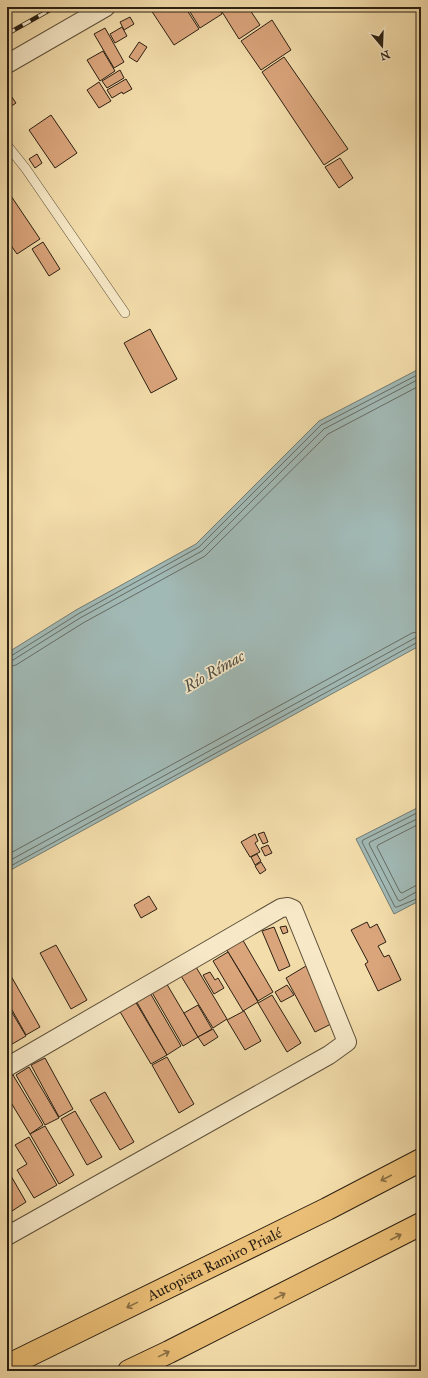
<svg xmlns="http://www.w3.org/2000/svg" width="428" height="1378" viewBox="0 0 428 1378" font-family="'IM FELL Great Primer',serif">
<rect width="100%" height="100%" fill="#f3ddab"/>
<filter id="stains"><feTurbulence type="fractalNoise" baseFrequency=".005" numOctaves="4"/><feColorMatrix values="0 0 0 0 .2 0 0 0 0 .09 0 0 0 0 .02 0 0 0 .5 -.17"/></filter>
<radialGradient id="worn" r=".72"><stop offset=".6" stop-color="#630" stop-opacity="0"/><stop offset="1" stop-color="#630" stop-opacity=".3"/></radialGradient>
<g fill="#a1b9b5" stroke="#727c74">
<path d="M421 368V645L7 872V653L76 610 196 544 319 421Z"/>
<path d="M421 806V900L394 914 356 839Z"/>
</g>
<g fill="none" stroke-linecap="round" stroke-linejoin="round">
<g stroke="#666c64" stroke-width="1">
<path d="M7 656H11L78 614 199 547 321 425 421 373"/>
<path d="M7 661 13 660 80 618 202 551 324 429 421 378"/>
<path d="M7 667 16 665 83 623 205 556 328 434 421 385"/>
<path d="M421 811 363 840 362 842 395 907H397L421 897"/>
<path d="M421 817 370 842 369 844 398 900 400 901 416 892H421"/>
<path d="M421 823 378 845 377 847 400 892 402 893 415 886 421 885"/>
<path d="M7 855 412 633 421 631"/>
<path d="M7 862 415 638 421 637"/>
<path d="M7 868 418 642H421"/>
</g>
</g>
<g fill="#dba57c" stroke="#2b2013">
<path d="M149 7H185L199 29 174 45Z"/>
<path d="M187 7H218L222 14 200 28Z"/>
<path d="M219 7H248L260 25 239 39Z"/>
<path d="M130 17 134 24 124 30 120 22Z"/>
<path d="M272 20 291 50 261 70 241 41Z"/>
<path d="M122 27 127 36 115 43 110 34Z"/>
<path d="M105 28 124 62 114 68 94 34Z"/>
<path d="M139 42 147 47 137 62 129 57Z"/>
<path d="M103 51 115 71 100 81 87 60Z"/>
<path d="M284 57 348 149 324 165 262 72Z"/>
<path d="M120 70 124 78 107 88 102 81Z"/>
<path d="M126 79 132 89 123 94 122 92 112 98 107 90Z"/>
<path d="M99 82 111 101 99 108 87 90Z"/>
<path d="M7 90 16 103 7 109Z"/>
<path d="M51 115 77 153 55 168 29 130Z"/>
<path d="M37 154 42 163 35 168 29 159Z"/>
<path d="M340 158 353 178 339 188 325 167Z"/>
<path d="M7 190 40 239 17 254 7 240Z"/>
<path d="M43 242 60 269 49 276 32 249Z"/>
<path d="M150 329 177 379 151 393 124 343Z"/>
<path d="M264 832 268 842 263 844 258 834Z"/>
<path d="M255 834 258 841 255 843 260 852 250 857 241 842Z"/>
<path d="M268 845 272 853 265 856 261 848Z"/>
<path d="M257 854 261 861 255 865 251 857Z"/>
<path d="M261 862 266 870 260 874 255 866Z"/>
<path d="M149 896 157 909 141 918 134 905Z"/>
<path d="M367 922 370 928 377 924 386 942 378 946 384 957 389 955 401 980 378 991 365 964 368 962 351 930Z"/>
<path d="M286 926 288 932 283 934 280 927Z"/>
<path d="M274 927 290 966 279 971 262 931Z"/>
<path d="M241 937 273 992 258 1001 225 947Z"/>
<path d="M56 945 87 1000 71 1009 40 953Z"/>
<path d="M228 952 258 1002 243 1011 213 961Z"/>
<path d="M193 962 227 1019 213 1028 178 971Z"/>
<path d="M306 966 331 1024 315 1032 286 978Z"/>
<path d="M210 972 215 980 218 978 224 988 214 994 203 975Z"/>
<path d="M11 976 40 1027 26 1035 7 1001V978Z"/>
<path d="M165 981 198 1037 183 1046 150 989Z"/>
<path d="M287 985 294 995 281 1002 275 992Z"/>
<path d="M149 991 181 1046 167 1055 135 999Z"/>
<path d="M272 995 301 1043 287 1052 258 1003Z"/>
<path d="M135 1001 167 1055 151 1064 119 1010Z"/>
<path d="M7 1004 26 1036 7 1047Z"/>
<path d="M198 1005 212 1029 198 1037 184 1013Z"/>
<path d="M244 1011 261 1041 245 1050 227 1020Z"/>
<path d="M213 1029 218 1037 204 1046 198 1037Z"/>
<path d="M167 1057 194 1104 179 1113 152 1065Z"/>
<path d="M45 1058 73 1109 59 1117 31 1065Z"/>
<path d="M29 1067 59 1118 45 1125 16 1075Z"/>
<path d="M13 1075 43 1125 30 1134 7 1096V1078Z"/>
<path d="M105 1092 134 1142 120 1150 90 1100Z"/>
<path d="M75 1111 102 1157 87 1165 61 1119Z"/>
<path d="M45 1126 74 1175 59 1184 30 1134Z"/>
<path d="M29 1137 57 1185 34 1198 17 1170 27 1164 15 1145Z"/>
<path d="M7 1169 26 1202 12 1211 7 1203Z"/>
</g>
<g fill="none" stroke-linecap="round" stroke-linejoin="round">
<defs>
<path id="service" d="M7 145 26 169 125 313"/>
<g id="minor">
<path d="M7 64 106 7"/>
<path d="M7 1067 281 908 288 907 293 909 347 1042 329 1055 7 1236"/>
</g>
<g id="trunk">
<path id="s1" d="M7 1366 327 1209 421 1160"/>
<path d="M129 1371 169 1352 421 1224"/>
</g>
</defs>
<use href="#service" stroke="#5d4f39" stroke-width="10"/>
<use href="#minor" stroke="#5d4f39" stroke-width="20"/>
<use href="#trunk" stroke="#2b2013" stroke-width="24"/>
<use href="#service" stroke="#f7e9c8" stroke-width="9"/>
<use href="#minor" stroke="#f7e9c8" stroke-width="18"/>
<use href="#trunk" stroke="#eabe76" stroke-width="22"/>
<defs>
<path id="rail" d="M7 34 55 7"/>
</defs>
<use href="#rail" stroke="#2b2013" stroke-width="4.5"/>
<use href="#rail" stroke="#f7e9c8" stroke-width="3" stroke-dasharray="9" stroke-linecap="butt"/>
</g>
<defs><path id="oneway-shaft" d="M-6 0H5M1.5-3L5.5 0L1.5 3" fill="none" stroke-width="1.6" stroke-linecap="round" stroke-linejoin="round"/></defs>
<g stroke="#8a6f44">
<use href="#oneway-shaft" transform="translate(386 1178) rotate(153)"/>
<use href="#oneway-shaft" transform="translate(396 1237) rotate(-27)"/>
<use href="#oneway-shaft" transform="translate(280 1296) rotate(-27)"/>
<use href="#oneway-shaft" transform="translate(132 1305) rotate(154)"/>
<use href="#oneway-shaft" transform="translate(164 1354) rotate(-26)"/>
</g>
<g text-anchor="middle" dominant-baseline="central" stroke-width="3.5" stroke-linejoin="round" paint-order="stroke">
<g font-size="15" fill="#2b2013" stroke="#f7e9c8">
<text stroke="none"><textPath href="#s1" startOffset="231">Autopista Ramiro Prialé</textPath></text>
</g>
<g font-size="16" font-style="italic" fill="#4e4e44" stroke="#f7e9c8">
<text transform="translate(214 671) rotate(-30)">Río Rímac</text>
</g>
</g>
<rect width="428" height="1378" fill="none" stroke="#f3ddab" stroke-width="24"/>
<rect x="8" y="8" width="412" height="1362" fill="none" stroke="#2b2013" stroke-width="2"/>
<rect x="12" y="12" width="404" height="1354" fill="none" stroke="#2b2013"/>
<g transform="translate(382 46) rotate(161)" stroke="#f7e9c8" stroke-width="3" paint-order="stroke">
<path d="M0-3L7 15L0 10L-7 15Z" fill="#2b2013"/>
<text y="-6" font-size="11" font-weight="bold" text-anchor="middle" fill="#2b2013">N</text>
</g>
<rect width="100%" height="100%" filter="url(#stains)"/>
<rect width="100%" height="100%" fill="url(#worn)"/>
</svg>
